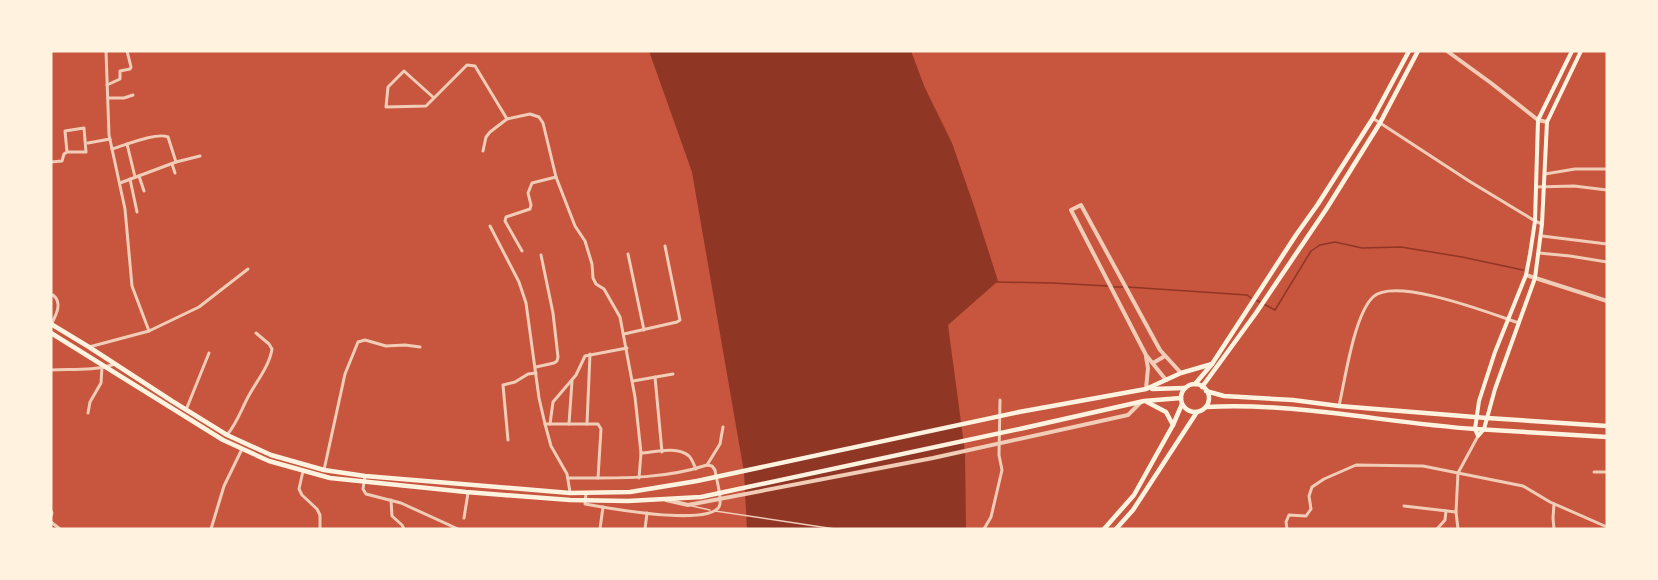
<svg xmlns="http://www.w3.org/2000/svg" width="1658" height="580" viewBox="0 0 1658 580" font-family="'Source Serif 4',serif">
<rect width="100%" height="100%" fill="#c8553d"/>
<path fill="#8f3625" d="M649 51H911L925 88 952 143 975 209 998 281 948 325 965 452 966 529H747L744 472 692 172Z"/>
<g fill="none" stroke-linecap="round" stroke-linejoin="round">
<g stroke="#8f3625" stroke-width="1.5">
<path d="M996 282 1052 283 1108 286"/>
<path d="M1113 287H1123"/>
<path d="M1128 287 1247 295 1251 298"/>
<path d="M1256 300 1275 310 1311 251 1320 245 1335 242 1362 248 1401 247 1462 257 1523 270"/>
</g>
<g stroke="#f1ccb7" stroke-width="1.5">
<path d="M692 506 710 510"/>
<path d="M715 511 835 529"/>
</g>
<g stroke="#f1ccb7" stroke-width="3">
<path d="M106 51 109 135 125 209 132 286 149 331"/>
<path d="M107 85 120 79V71L130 69 131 67 127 51"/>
<path d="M108 98H124L133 95"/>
<path d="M434 98 404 71 388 87 386 107 426 106 467 65 475 66 507 119"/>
<path d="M1374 119 1469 181 1535 221 1542 224"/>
<path d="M88 143 110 139"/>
<path d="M127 144 135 177"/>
<path d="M112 149C126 145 156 132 168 137L176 162 120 183"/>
<path d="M483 151 486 137 490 132 507 119 530 114 539 117 543 123 556 177 575 226 585 241 592 264 593 278 596 284 604 289 620 317 635 397 641 453 639 478"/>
<path d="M51 162 62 161 64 154 67 152 65 131 84 128 86 152H67"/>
<path d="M176 162 200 156"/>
<path d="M172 164 175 173"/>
<path d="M1545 174 1575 169H1607"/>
<path d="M139 176 144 191"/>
<path d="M130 179 137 212"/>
<path d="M1536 187 1574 186 1607 190"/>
<path d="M490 226 519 282 526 303 539 398 545 424"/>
<path d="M1542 236 1607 244"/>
<path d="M522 251 505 221 506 217 530 209 531 205 528 193 532 183 556 177"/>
<path d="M1539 253 1570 256 1607 262"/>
<path d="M628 254 644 330"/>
<path d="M51 325C56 315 63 303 53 295"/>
<path d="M624 334 677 322 680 320 665 246"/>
<path d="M89 347 149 331 199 307 248 269"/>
<path d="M536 367 554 363 557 361 558 357 553 313 541 255"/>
<path d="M51 370C72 369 95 371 115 364"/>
<path d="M655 377 662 452"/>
<path d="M633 381 673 374"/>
<path d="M1339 406C1345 380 1354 315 1373 297 1395 276 1492 314 1519 323"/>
<path d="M186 410 209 353"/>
<path d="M88 413 90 402 101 383 102 367"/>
<path d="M550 424 553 402 576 375 585 356 627 348"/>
<path d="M569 424 572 381"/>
<path d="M587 424 590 354"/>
<path d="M227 435C236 424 240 413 246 401 254 384 269 368 272 349L269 344 256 333"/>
<path d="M508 440 503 385 515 382 528 374 536 373"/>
<path d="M641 453C655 452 677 446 689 456 692 459 694 465 696 469"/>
<path d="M324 470 345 374 358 342 365 340 386 346 405 345 420 347"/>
<path d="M303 471 299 489 302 495 317 509 320 515V529"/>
<path d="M1594 472H1607"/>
<path d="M365 476 363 489 366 494 401 503 458 529"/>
<path d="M568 478C615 478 662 480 707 465L720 444 723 427"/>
<path d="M570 492 567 474 551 446 545 424H598L601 429 598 478"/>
<path d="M586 493 585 504C607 508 706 526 719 507 723 501 716 478 715 470L712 466 707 465"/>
<path d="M391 500 392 516 402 525 404 529"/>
<path d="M1404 506 1456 512"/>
<path d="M51 511 52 513 51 516"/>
<path d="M464 518 468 493"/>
<path d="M51 522 60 529"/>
<path d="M211 529 224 486 242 449"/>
<path d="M600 529 603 507"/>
<path d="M645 529 647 513"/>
<path d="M984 529 991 517 1002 470 999 455 1000 400"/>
<path d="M1287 529 1286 522 1289 515 1306 516 1311 509 1309 496 1312 487 1324 479 1356 465 1423 466 1523 486 1550 502 1607 527"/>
<path d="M1437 529 1445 520 1446 511"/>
<path d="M1458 529 1456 512 1458 473 1478 436"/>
<path d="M1554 529 1553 518 1554 504"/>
</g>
<g stroke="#f1ccb7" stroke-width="4">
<path d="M1447 51 1491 83 1538 120 1547 122"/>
<path d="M1526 275 1607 301"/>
<path d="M1153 363 1165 356"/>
<path d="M1166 380 1146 355 1071 210 1081 205 1160 350 1181 373"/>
<path d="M1146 389 1148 368 1146 357"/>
<path d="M666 500 688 505 933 458 1128 415 1141 402"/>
</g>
<path stroke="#fff3e0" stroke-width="4" d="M1572 51 1538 120 1535 221 1530 254 1526 275 1495 352 1479 401 1475 429 1478 436 1484 429 1495 389 1535 278 1542 224 1547 122 1581 51"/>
<g stroke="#fff3e0" stroke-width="4.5">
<path d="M1206 391 1224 396 1293 400 1339 406 1487 418 1607 426"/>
<path d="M1206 407C1296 402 1385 423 1475 429 1519 432 1563 434 1607 437"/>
<path d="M1104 529 1134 495 1173 425 1182 404"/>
<path d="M1116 529 1133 510 1197 412"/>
</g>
<g stroke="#fff3e0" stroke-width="4.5">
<path d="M51 324 89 347 172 401 227 435 271 455 324 470 365 476 570 493 630 492 697 481 1019 412 1146 389 1181 373 1212 364"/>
<path d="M51 333 223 440 269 461 330 478 466 492 570 500 628 501 701 497 1024 428 1144 401 1181 398"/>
<path d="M1195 384 1212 364 1296 235 1318 204 1373 118 1409 51"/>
<circle cx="1195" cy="398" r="14"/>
<path d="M1202 387 1256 313 1327 208 1380 123 1418 51"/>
<path d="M1152 389 1185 388"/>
<path d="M1147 402 1166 412 1173 425"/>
</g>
</g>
<rect width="1658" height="580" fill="none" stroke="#fff3e0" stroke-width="105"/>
</svg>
